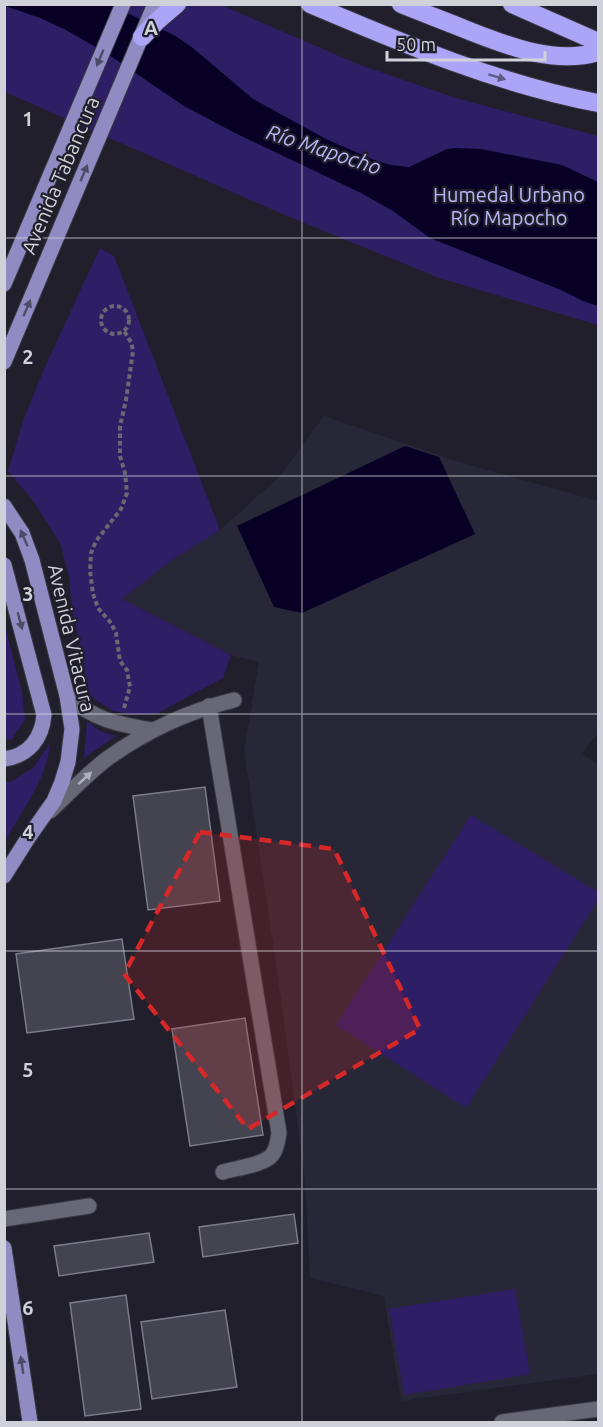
<svg xmlns="http://www.w3.org/2000/svg" width="603" height="1427" viewBox="0 0 603 1427" font-family="Ubuntu,sans-serif">
<rect width="100%" height="100%" fill="#201f2b"/>
<path fill="#282738" d="M324 416 459 462 598 501V733L581 754 598 764V1374L401 1401 384 1296 310 1278 305 1180 277 970 244 750 259 662 231 655 122 599 172 560 220 530 279 477Z"/>
<g fill="#2e1e65">
<path d="M4 5H221L360 65 456 98 598 136V325L439 278 280 213 5 92Z"/>
<path d="M100 248 114 256 220 530 172 560 122 599 231 655 223 678 156 714 134 715 113 711 87 694 84 665 72 609 69 576 60 543 34 502 8 471 24 418 45 367Z"/>
<path d="M4 622 22 692 25 720 11 740 5 739Z"/>
<path d="M87 721 100 731 116 736 84 758Z"/>
<path d="M50 743C47 780 22 810 5 841V782H10L33 768Z"/>
<path d="M471 815 598 892V900L466 1108 336 1025Z"/>
<path d="M515 1289 530 1374 404 1395 389 1309Z"/>
</g>
<g fill="#090025">
<path d="M4 5H110L174 35 193 48 253 99 326 139 374 160 391 165 409 167 447 149 456 148 481 149 562 165 598 182V306L583 301 561 290 430 238 393 211 361 193 235 133 184 106 106 53 66 30 40 18 5 6Z"/>
<path d="M405 446 439 457 475 534 302 613 274 607 237 526Z"/>
</g>
<g fill="#444451" stroke="#7c7b89" stroke-width="1.5">
<path d="M205 787 220 901 148 910 133 796Z"/>
<path d="M122 939 134 1019 27 1033 16 954Z"/>
<path d="M245 1018 263 1135 190 1146 172 1029Z"/>
<path d="M294 1214 298 1243 203 1257 199 1227Z"/>
<path d="M149 1233 154 1262 59 1276 54 1246Z"/>
<path d="M126 1295 141 1409 85 1416 70 1303Z"/>
<path d="M225 1310 237 1387 152 1399 141 1322Z"/>
</g>
<g fill="none" stroke-linecap="round" stroke-linejoin="round">
<defs>
<g id="minor">
<path d="M67 696C95 720 116 724 152 730"/>
<path d="M209 706 279 1133C278 1140 277 1149 272 1155 264 1165 236 1168 223 1172"/>
<path d="M50 811C69 793 87 774 108 758 146 731 189 711 234 700"/>
<path d="M4 1219 89 1206"/>
<path d="M502 1422 598 1409"/>
</g>
<g id="major">
<path d="M4 284 123 4"/>
<path d="M4 362 155 4"/>
<path d="M4 506 22 533 32 560 67 696 72 729 68 762 62 782 54 801 28 838 4 876"/>
<path d="M4 565 44 715C42 738 29 756 4 759"/>
<path d="M4 1248 30 1422"/>
</g>
<g id="highway">
<path d="M310 4C404 44 498 84 598 103"/>
<path d="M401 4C423 13 445 21 467 30 508 46 554 65 598 52"/>
<path d="M512 4 598 42"/>
<path d="M142 37 156 22 177 4"/>
</g>
</defs>
<use href="#minor" stroke="#3a3943" stroke-width="17"/>
<use href="#major" stroke="#3a3943" stroke-width="17"/>
<use href="#highway" stroke="#3a3943" stroke-width="20"/>
<g stroke="#696973" stroke-width="4" stroke-dasharray="4.5 3" stroke-linecap="butt">
<circle cx="115" cy="320" r="14"/>
<path d="M124 708 130 687 127 670 120 661 116 633 111 623 98 608 93 594 90 571 91 553 96 541 121 509 127 493 125 473 120 456V426L126 400 133 351 131 342 124 331"/>
</g>
<use href="#minor" stroke="#676775" stroke-width="15"/>
<use href="#major" stroke="#908cc3" stroke-width="15"/>
<use href="#highway" stroke="#aba4f7" stroke-width="18"/>
</g>
<defs><path id="oneway-solid" d="M-6-.8H1V-3.2L6.5 0L1 3.2V.8H-6Z" transform="scale(1.5)"/></defs>
<g fill="#4d4b68">
<use href="#oneway-solid" transform="translate(100 58) rotate(113)"/>
<use href="#oneway-solid" transform="translate(84 173) rotate(-67)"/>
<use href="#oneway-solid" transform="translate(27 308) rotate(-67)"/>
<use href="#oneway-solid" transform="translate(24 538) rotate(-114)"/>
<use href="#oneway-solid" transform="translate(20 621) rotate(75)"/>
<use href="#oneway-solid" transform="translate(22 1365) rotate(-98)"/>
</g>
<use fill="#5f5b87" href="#oneway-solid" transform="translate(497 77) rotate(17)"/>
<use fill="#b1b1bb" href="#oneway-solid" transform="translate(85 778) rotate(-42)"/>
<path fill="#d62828" fill-opacity="0.2" stroke="#d62828" stroke-width="4.5" stroke-dasharray="12 8" stroke-linejoin="round" d="M200 832 334 849 420 1029 248 1129 124 974Z"/>
<path fill="none" stroke="#d1d1d9" stroke-width="1.5" stroke-opacity="0.55" d="M302 4V1422M4 238H598M4 476H598M4 714H598M4 951H598M4 1189H598"/>
<g text-anchor="middle" dominant-baseline="central" stroke-width="4.5" stroke-linejoin="round" paint-order="stroke">
<g font-size="20" fill="#d1d1d9" stroke="#201f2b">
<text transform="translate(60 175) rotate(-67)">Avenida Tabancura</text>
<text transform="translate(72 638) rotate(77)">Avenida Vitacura</text>
</g>
<g font-size="20" fill="#bcb7fb" stroke="#201f2b">
<text x="509" y="194">Humedal Urbano<tspan x="509" dy="23">Río Mapocho</tspan></text>
</g>
<g font-size="21" font-style="italic" fill="#bab5f9" stroke="#201f2b">
<text transform="translate(324 149) rotate(18)">Río Mapocho</text>
</g>
</g>
<g font-size="20" text-anchor="middle" font-weight="bold" fill="#d1d1d9" stroke="#201f2b" stroke-width="4.5" stroke-linejoin="round" paint-order="stroke">
<text x="151" y="35">A</text>
<text x="28" y="126">1</text>
<text x="28" y="364">2</text>
<text x="28" y="601">3</text>
<text x="28" y="839">4</text>
<text x="28" y="1077">5</text>
<text x="28" y="1315">6</text>
</g>
<rect width="603" height="1427" fill="none" stroke="#d1d1d9" stroke-width="12"/>
<path d="M387 51v9h158v-9" fill="none" stroke="#d1d1d9" stroke-width="3"/>
<text x="396" y="51" font-size="18" fill="#d1d1d9" stroke="#201f2b" stroke-width="4.5" paint-order="stroke">50 m</text>
</svg>
